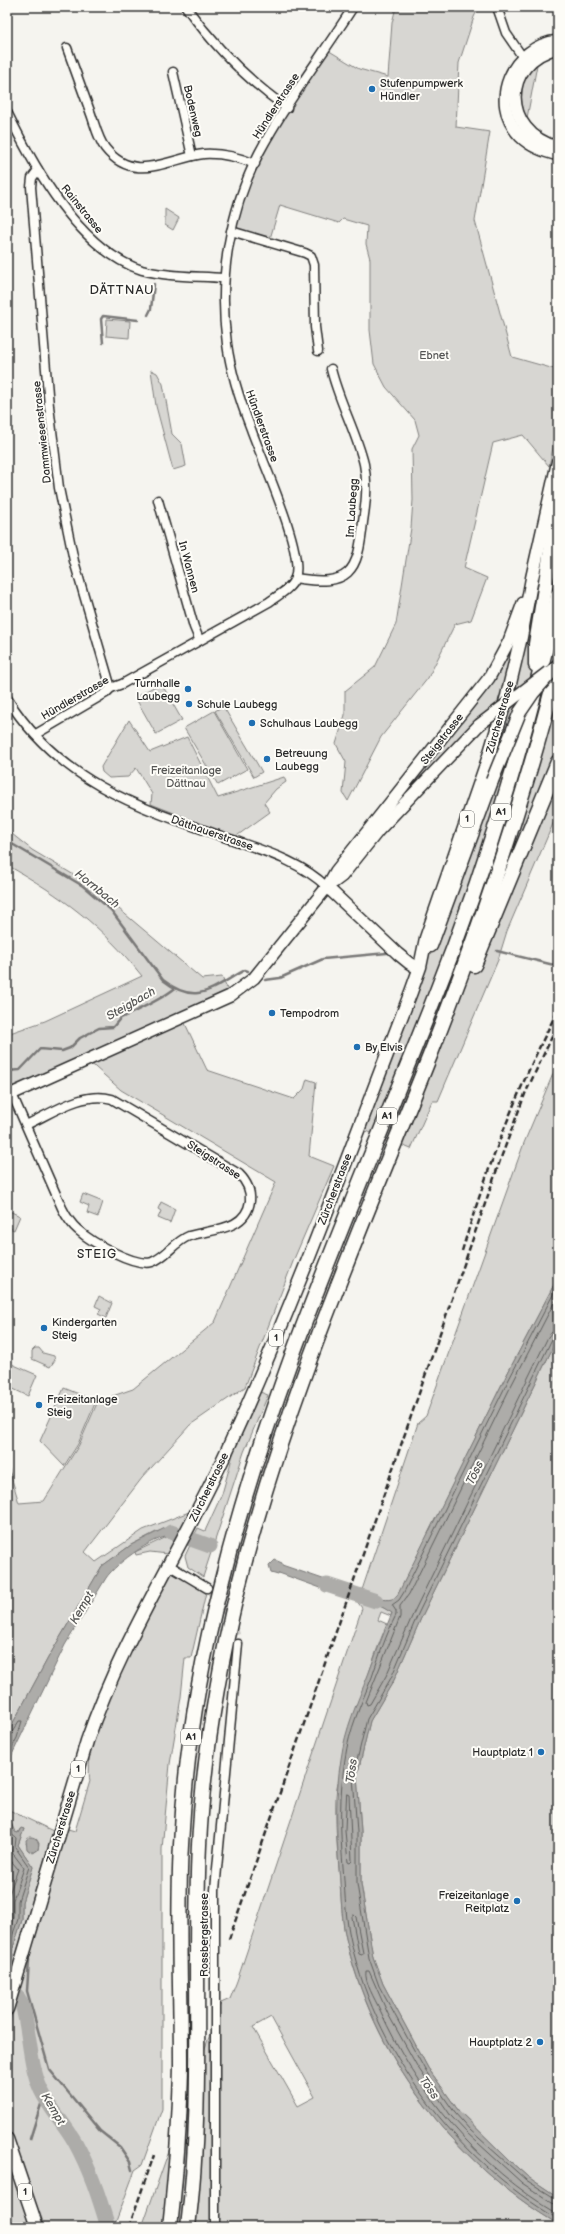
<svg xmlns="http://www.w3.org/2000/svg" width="565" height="2234" viewBox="0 0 565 2234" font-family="'Balsamiq Sans',sans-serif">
<rect width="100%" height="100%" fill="#f5f4ef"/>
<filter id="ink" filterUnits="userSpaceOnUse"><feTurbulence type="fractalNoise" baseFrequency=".025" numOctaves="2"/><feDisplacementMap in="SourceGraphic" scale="8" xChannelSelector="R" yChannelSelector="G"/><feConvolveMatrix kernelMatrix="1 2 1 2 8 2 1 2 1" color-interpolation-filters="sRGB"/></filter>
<g filter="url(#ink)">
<g fill="#d7d6d2" stroke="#81807e" fill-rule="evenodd">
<path d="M396 7H485L477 11 474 17 459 63 456 127 490 132 475 221 512 357 558 370V425L549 466 523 435 493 443 464 568 487 578 471 620 455 624 428 678 381 737 348 801 343 793 346 762 336 744 345 715V691L375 667 396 624 411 528 413 500 412 449 419 435 415 420 386 387 374 364 370 330V259L366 244 367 226 343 219 339 223 280 205 269 242 231 231 251 171 326 49 359 69 388 77 392 23Z"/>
<path d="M537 65 527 118C517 99 520 78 537 65Z"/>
<path d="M165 209 179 218 173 230 165 225Z"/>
<path d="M107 319 130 321 129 338 106 336Z"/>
<path d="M151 370 157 373 163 384 172 434 182 444 186 466 173 470 156 406Z"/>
<path d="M558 462V812L507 931 498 960 438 1101H432L411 1149 359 1128 497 728 478 725 386 823 376 822 478 693 516 625Z"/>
<path d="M161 683 182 720 156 734 135 697Z"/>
<path d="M223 706 262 772 254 777 215 711Z"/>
<path d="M214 711 247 769 218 785 184 728Z"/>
<path d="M129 720 150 752 187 737 218 798 284 777 286 782 276 789 264 803 270 812 231 840 183 823 187 818 151 804 152 794 136 768 128 777 109 778 102 772 101 767Z"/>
<path d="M7 830 32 850 74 875 119 909 202 979 222 977 230 996 182 1017 207 1070 294 1099 304 1089 307 1079 316 1082 309 1156 334 1166 294 1259 245 1387 190 1425 142 1478 85 1552 96 1562 143 1530 189 1512 180 1529 174 1527 156 1532 131 1545 102 1566 48 1658 7 1734V1463L19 1503 44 1501 79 1445 98 1401 133 1389 215 1322 276 1182 121 1090 87 1060 7 1096V1034L45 1021 142 976C101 925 63 897 7 865Z"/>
<path d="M558 1062V1277L503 1382 397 1597C388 1605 370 1595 359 1591L362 1590 418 1423 426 1416 524 1143Z"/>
<path d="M83 1194 103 1202 98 1217 87 1213 89 1206 80 1202Z"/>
<path d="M161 1202 175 1209 170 1223 158 1218 161 1211 158 1209Z"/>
<path d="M7 1210 20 1216 14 1230 7 1227Z"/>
<path d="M99 1296 112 1303 106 1318 98 1314 101 1309 95 1306Z"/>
<path d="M558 1337V2197L528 2177 511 2162 458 2110 428 2068 383 1984 373 1957 361 1884V1831L357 1776 370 1721 394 1680 422 1616Z"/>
<path d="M35 1348H39L43 1353 54 1356 55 1360 50 1367 32 1359V1351Z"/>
<path d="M7 1362 37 1375 28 1396 7 1386Z"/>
<path d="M64 1388 96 1401 78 1444 64 1466 40 1441Z"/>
<path d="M260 1392 268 1395 244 1452 203 1577 188 1567 185 1556 191 1543 207 1548 210 1546V1545L194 1536 198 1528 205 1531 222 1494 234 1451Z"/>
<path d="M171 1535 176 1537 168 1554 150 1552 136 1555 135 1552Z"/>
<path d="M170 1566 207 1588 191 1658H185L181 1697 170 1764 162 1849V2109L142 2165 135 2170 115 2224 116 2227 112 2223 102 2227H43L18 2155 37 2227H7V2160L13 2157 7 2139V2031L12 2014 9 2002 61 1827 75 1831 90 1781C88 1772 91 1764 88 1755L83 1753Z"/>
<path d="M356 1600 382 1607 392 1612 391 1616 381 1612 378 1620 387 1624C370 1663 360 1705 349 1746 345 1762 337 1780 336 1796 335 1820 337 1845 339 1869 341 1890 341 1913 345 1934 371 2054 452 2162 558 2224V2227H142L221 2003 230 1999 237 1981 362 1608ZM271 2017 315 2097 298 2106 253 2027Z"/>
<path d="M7 1809 53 1831 7 1986V1958L10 1957 22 1920V1902L33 1867 18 1845 24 1829H20L18 1833 13 1831 11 1823 7 1819ZM31 1837 39 1843 38 1850 33 1853 28 1850 26 1843Z"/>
</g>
<g fill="#adaca9" stroke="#797877">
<path d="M558 1277V1337L422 1616 394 1680 370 1721 357 1776 361 1831V1884L373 1957 383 1984 428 2068 458 2110 511 2162 528 2177 558 2197V2224C452 2162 372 2055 345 1934 341 1913 341 1889 339 1868 336 1831 335 1795 341 1759 345 1729 357 1703 368 1675 376 1654 383 1634 392 1613L382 1607 356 1600 359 1591C370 1595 388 1605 397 1596L503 1382Z"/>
<path d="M167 1527 180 1529 176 1537C159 1531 115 1564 106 1578L65 1645 7 1765V1734L48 1658 102 1566 131 1545Z"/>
<path d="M194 1536 209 1542 210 1547 207 1548 191 1543Z"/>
<path d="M275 1560 282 1563V1565L346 1587 343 1596 279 1573 278 1575 271 1573 269 1566Z"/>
<path d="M7 1819 11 1823 15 1832 18 1833 21 1828 24 1829 18 1845 33 1867 22 1902V1920L10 1957 7 1958Z"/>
<path d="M30 1837C37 1837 40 1842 38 1849L35 1852H31L27 1849 26 1840Z"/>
</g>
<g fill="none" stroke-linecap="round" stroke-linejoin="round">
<g stroke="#5f5f5d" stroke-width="1">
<path d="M558 1285 507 1383 404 1592 399 1600 392 1605 396 1611V1615C386 1635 379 1656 372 1677 361 1704 349 1730 345 1759 339 1795 340 1830 343 1867 345 1888 345 1911 349 1932 372 2049 456 2160 558 2219"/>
<path d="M558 1295 511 1386 409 1594 400 1606V1617L366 1702 367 1705 370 1704 386 1676 414 1612 548 1337 552 1332 558 1331"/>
<path d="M558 1337 552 1339 418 1614 391 1678 367 1719 353 1777 357 1832V1884L369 1958 379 1986 425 2070 455 2113 470 2130 526 2180 558 2200"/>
<path d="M7 1735 11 1734 19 1721H22L17 1738 7 1756"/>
<path d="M347 1794 349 1795 352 1861 350 1863 348 1862 345 1831Z"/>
<path d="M7 1824 10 1833 16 1838 15 1847 29 1867 18 1901V1919L7 1952"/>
<path d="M7 1837 11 1851 24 1868 13 1900V1918L7 1936"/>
<path d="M7 1856 18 1869 7 1900"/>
<path d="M354 1915 356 1917 363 1953 362 1955 359 1954 352 1917Z"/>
<path d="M558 2205 552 2203 522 2183 467 2133 451 2116 417 2066 388 2014 369 1971H366C364 1982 375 1999 380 2010 418 2094 478 2167 558 2214"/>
</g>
<g stroke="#797877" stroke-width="2.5">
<path d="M148 315 151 309 154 284"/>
<path d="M103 343 101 319 103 316 138 320"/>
<path d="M7 841 83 886 111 910 163 980C197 1007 213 987 245 970L248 971"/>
<path d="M497 951 558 966"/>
<path d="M265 980 280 978 323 959 387 953"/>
<path d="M7 1071 20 1070 40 1049 62 1051 70 1048 80 1038 99 1028 113 1027C116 1024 118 1020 121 1018 139 1009 159 1001 174 989"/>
<path d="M10 1954 13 1955"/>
<path d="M29 1960 27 1991 49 2069 100 2131 120 2147 130 2162 132 2170"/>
<path d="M30 2139 44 2095"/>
</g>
<g stroke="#adaca9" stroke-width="15">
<path d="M171 1532 210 1546"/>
<path d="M327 1585 376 1601"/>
<path d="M7 1990 17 1996 22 2004C30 2032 29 2064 41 2090 50 2109 65 2124 75 2142 90 2169 99 2197 108 2227"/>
</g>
<path stroke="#cdccc8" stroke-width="8" stroke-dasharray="8 4" stroke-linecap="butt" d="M207 1588C223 1602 235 1623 238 1644"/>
<defs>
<g id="street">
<path d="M186 7C215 47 247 80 287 108"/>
<path d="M497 7 506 33 526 62"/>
<path d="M67 48C75 70 83 92 91 114 95 125 98 139 105 148 134 185 169 158 204 154 222 153 238 157 255 164"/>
<path d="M173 72 192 156"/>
<path d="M7 112C34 167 79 250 142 270 167 277 197 276 223 278"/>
<path d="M38 170 32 178 31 187 49 406 59 488 74 561 111 688"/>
<path d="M231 231 305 253 311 256 314 265 315 327 318 351"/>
<path d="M158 500 194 627 199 639"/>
<path d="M295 578C350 587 358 573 363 522 366 502 368 484 364 464 356 431 339 402 331 369"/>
<path d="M7 698C60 783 140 808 230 839 264 851 300 861 327 887"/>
<path d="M36 734 106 693 111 688 122 684 269 602C277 596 291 589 295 578 305 552 261 458 251 429 240 401 231 373 227 344 218 279 229 212 259 153 286 102 322 56 353 7"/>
<path d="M12 1094 62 1208C66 1216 71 1224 78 1230 91 1242 135 1267 152 1262 166 1257 174 1242 189 1236 211 1229 246 1231 250 1201 251 1190 246 1181 239 1174L112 1099C82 1091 52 1113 26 1125"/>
<path d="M170 1566 207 1588"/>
<path d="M215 2227V1890L238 1644"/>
</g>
<g id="secondary">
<path d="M558 41C513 46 487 101 520 136 531 147 544 151 558 155"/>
<path d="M557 147C502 132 500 62 558 48"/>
<path d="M334 882 342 876 378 831 479 725"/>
<path d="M327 887 398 954 409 963 419 969"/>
<path d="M7 1096 230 996 254 978 327 887 336 871 489 678 509 641 523 603"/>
</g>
<g id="primary">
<path d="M431 946 492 781"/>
<path d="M7 2009 87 1741C122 1638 184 1545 229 1446 297 1298 352 1144 411 992L420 967 426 938 488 759 507 696 521 637 532 578 558 462"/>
<path d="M7 2139 37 2227"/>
</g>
<g id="highway">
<path d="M536 665V644L558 507"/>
<path d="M474 965 558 762"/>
<path d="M170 2227C176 2173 180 2120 181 2066 181 1992 177 1918 181 1845 185 1757 199 1669 221 1584 270 1385 355 1199 430 1009 484 874 527 737 558 595"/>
<path d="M188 2227C204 2099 193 1973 199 1845 203 1758 218 1672 238 1588 284 1403 361 1229 431 1053 481 926 525 798 558 666"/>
</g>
</defs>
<use href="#street" stroke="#2b2b2b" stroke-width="11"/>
<use href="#secondary" stroke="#2b2b2b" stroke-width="14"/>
<use href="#primary" stroke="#2b2b2b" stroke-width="15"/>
<use href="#highway" stroke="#2b2b2b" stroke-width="17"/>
<use href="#street" stroke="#fdfcf7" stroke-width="8"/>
<use href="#secondary" stroke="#fdfcf7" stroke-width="11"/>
<use href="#primary" stroke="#fdfcf7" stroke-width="12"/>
<use href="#highway" stroke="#fdfcf7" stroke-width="14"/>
<g stroke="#2b2b2b" stroke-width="2.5" stroke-dasharray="6 3" stroke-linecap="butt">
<path d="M462 1251C487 1168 518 1087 558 1010"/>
<path d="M229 1939 502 1155 525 1094 558 1024"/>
<path d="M129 2227 154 2155"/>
</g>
<defs>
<path id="secondary-bridge" d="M479 725 548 672"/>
<path id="primary-bridge" d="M492 781 520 712 533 693 558 665"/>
</defs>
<use href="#secondary-bridge" stroke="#2b2b2b" stroke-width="14" stroke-linecap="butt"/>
<use href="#primary-bridge" stroke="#2b2b2b" stroke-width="15" stroke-linecap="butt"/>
<use href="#secondary-bridge" stroke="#fdfcf7" stroke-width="11"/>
<use href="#primary-bridge" stroke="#fdfcf7" stroke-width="12"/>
</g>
</g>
<g fill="#1f6fb2" stroke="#fdfcf7" stroke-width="1.5">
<circle cx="372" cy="89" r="4"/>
<circle cx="188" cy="689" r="4"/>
<circle cx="189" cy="704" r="4"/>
<circle cx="252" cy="723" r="4"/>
<circle cx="267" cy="759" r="4"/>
<circle cx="272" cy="1013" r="4"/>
<circle cx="357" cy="1047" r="4"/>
<circle cx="44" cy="1328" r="4"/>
<circle cx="39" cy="1405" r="4"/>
<circle cx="541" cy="1752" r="4"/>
<circle cx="517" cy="1901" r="4"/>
<circle cx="540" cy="2042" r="4"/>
</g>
<g text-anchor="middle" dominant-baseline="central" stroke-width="4" stroke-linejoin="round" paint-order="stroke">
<g fill="#fdfcf7" stroke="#6a6a68" stroke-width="1">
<rect x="491" y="804" width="20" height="16" rx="3"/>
<rect x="460" y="811" width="14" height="16" rx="3"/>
<rect x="377" y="1108" width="20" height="16" rx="3"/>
<rect x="269" y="1330" width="14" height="16" rx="3"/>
<rect x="181" y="1729" width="20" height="16" rx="3"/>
<rect x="71" y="1761" width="14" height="16" rx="3"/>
<rect x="18" y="2184" width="14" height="16" rx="3"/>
</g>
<g font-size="10" font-weight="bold" fill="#2b2b2b">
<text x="501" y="812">A1</text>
<text x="467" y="819">1</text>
<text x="387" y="1116">A1</text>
<text x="276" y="1338">1</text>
<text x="191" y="1737">A1</text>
<text x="78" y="1769">1</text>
<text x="25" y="2192">1</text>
</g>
<g font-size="11" fill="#2b2b2b" stroke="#fdfcf7" text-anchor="start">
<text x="380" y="83">Stufenpumpwerk<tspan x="380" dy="13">Hündler</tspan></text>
<text x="180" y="683" text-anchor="end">Turnhalle<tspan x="180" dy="13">Laubegg</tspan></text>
<text x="197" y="704">Schule Laubegg</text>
<text x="260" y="723">Schulhaus Laubegg</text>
<text x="275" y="753">Betreuung<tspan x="275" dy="13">Laubegg</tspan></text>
<text x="280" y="1013">Tempodrom</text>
<text x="365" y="1047">By Elvis</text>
<text x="52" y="1322">Kindergarten<tspan x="52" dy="13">Steig</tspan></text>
<text x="47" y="1399">Freizeitanlage<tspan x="47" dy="13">Steig</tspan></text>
<text x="533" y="1752" text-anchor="end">Hauptplatz 1</text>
<text x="509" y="1895" text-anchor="end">Freizeitanlage<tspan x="509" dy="13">Reitplatz</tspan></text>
<text x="532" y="2042" text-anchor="end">Hauptplatz 2</text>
</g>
<g font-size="11" fill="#2b2b2b" stroke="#fdfcf7">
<text transform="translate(276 106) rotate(-57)">Hündlerstrasse</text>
<text transform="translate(193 111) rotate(77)">Bodenweg</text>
<text transform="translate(82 209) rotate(51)">Rainstrasse</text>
<text transform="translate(262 426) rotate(70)">Hündlerstrasse</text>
<text transform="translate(42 432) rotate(-96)">Dammwiesenstrasse</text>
<text transform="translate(352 508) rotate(-86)">Im Laubegg</text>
<text transform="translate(189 567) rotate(75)">In Wannen</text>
<text transform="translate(75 698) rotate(-30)">Hündlerstrasse</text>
<text transform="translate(500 717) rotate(-74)">Zürcherstrasse</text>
<text transform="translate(442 739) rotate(-52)">Steigstrasse</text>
<text transform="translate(212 833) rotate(19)">Dättnauerstrasse</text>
<text transform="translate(214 1160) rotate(33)">Steigstrasse</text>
<text transform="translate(335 1189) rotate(-69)">Zürcherstrasse</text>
<text transform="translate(209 1487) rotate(-64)">Zürcherstrasse</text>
<text transform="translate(61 1827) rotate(-73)">Zürcherstrasse</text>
<text transform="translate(204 1935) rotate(-90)">Rossbergstrasse</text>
</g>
<g font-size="11" fill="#565655" stroke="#fdfcf7">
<text x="434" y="355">Ebnet</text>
<text x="186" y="770">Freizeitanlage<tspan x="186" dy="13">Dättnau</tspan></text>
</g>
<g font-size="12" font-style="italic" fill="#585857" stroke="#fdfcf7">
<text transform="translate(97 889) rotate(39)">Hornbach</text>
<text transform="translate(131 1004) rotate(-30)">Steigbach</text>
<text transform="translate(475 1473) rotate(-64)">Töss</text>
<text transform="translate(82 1608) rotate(-60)">Kempt</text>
<text transform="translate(352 1771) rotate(-82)">Töss</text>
<text transform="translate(429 2088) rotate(55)">Töss</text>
<text transform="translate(53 2109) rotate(59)">Kempt</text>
</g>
<g font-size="12" letter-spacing="1" fill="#2b2b2b" stroke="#fdfcf7">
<text x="97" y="1254">STEIG</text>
</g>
<g font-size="13" letter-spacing="1" fill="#2b2b2b" stroke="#fdfcf7">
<text x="122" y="290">DÄTTNAU</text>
</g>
</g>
<rect width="565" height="2234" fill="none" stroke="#fdfcf7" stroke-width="24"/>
<rect x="12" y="12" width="541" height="2210" fill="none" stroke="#2b2b2b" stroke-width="1.5" filter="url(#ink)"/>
</svg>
